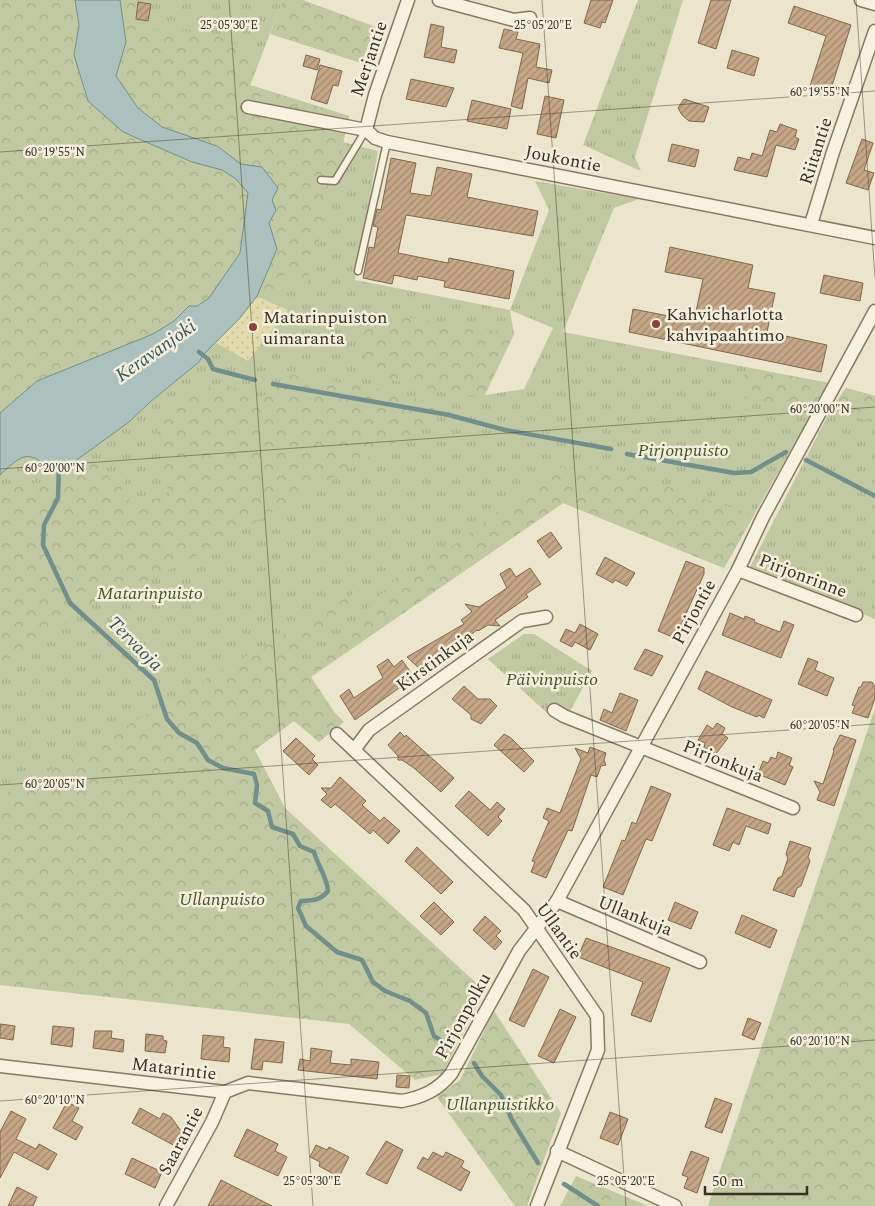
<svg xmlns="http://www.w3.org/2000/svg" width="875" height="1206" viewBox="0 0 875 1206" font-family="Spectral,serif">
<defs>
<pattern id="grass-tufts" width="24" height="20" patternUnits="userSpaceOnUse" patternTransform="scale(1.25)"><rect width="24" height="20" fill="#c0c9a1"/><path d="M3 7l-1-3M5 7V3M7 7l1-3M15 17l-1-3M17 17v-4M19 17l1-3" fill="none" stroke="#a6ad8a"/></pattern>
<pattern id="forest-crowns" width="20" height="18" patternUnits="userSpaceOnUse" patternTransform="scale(1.25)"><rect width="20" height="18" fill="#c0c9a1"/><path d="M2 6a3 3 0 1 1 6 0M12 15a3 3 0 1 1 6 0" fill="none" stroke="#a6ad8a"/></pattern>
<pattern id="sand-dots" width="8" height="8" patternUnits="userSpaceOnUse" patternTransform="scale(1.25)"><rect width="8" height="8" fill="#e4dbad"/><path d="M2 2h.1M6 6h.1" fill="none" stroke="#c4bc95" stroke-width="1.8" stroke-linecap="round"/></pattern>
<pattern id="building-hatch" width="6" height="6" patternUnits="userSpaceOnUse" patternTransform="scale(1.25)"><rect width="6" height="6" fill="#c5a787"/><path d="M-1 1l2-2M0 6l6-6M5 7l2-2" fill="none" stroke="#a1886e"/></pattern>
</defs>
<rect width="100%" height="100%" fill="#ebe5cd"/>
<g fill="url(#grass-tufts)" fill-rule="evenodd">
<path d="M120 0H283L250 85 349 116 343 142 378 151 355 280 510 310 549 210 535 181 639 199 614 208 563 332 829 383 724 568 563 503 310 677 299 660 0 858V475C29 447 27 455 60 472L129 422 150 402 199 362 203 355 216 343 217 146 162 127 126 42ZM510 310 553 328 524 389 485 395 514 334Z"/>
<path d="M638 0H683L635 157 641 171 583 145Z"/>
<path d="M846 388 875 396V619L750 567 831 409Z"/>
<path d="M524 634H534L592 671 569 713H547L488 659Z"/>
</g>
<g fill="url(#forest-crowns)">
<path d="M0 0H75L79 25 74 55 123 132 192 162 222 170 236 179 248 193 240 253 209 298 197 306H189L174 321 153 334 37 381 0 413Z"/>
<path d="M120 0H135L136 28 212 33 261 57 250 85 349 116 335 181 307 284 296 283 292 276 284 275 283 285 271 302 257 296 277 249 269 223 276 210 262 168 241 164 217 146 162 127 138 108 116 76 126 42Z"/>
<path d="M283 0H303L376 27 361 63 270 34Z"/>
<path d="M348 308 514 334 484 395H453L372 375Z"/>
<path d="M748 368 829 383 811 415 734 395Z"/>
<path d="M289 374 393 391 443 407 436 419 182 564 89 607 23 654 0 662V490L74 476 99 458 110 479 128 475 120 494 134 503 169 496 157 424 201 390 215 385 223 384 261 398Z"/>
<path d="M846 388 875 396V423L831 409Z"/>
<path d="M608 467 754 515 724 568 563 503 311 677 335 713 344 722 319 742 294 721 255 750 285 808 485 991 442 1074 415 1080 349 1024 0 985V796L51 770 361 589 299 659 307 672 401 573 408 580 555 468Z"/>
<path d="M875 708V1206H708Z"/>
<path d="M494 1011 561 1113 527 1206H515L437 1097 460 1080Z"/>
<path d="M576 1176 648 1206H560Z"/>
</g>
<path fill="url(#sand-dots)" d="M257 296 288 310 248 361 216 343Z"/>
<path fill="#acc1bd" stroke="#738f8b" d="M75 0H120L126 42 116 76 138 108 162 127 217 146 241 164 262 167 278 188 272 200 276 210 269 223 277 249 257 296 240 318 203 355 199 362 150 402 129 422 60 472C28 455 29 447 0 475V413L37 381 153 334 174 321 189 306H197L209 298 240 253 248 193 236 179 222 170 192 162 123 132 88 101 74 55 79 25Z"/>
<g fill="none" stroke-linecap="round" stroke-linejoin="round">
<g stroke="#738f8b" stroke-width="4.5">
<path d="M199 352 208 359 213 369 255 380"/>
<path d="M273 384 449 415 505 430 611 449"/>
<path d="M627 454 734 473 751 472 786 452"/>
<path d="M806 460 875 496"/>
<path d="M59 467 58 498 44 525 43 545 70 603 154 680 167 719 179 733 197 743 208 760 223 768 254 774 257 785 255 803 268 811 272 827 293 834 300 846 314 852C318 866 327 877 328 891 320 901 313 900 301 901L298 908 306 926 337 952 362 960 373 982 385 991 410 1001 426 1013 434 1036 451 1047"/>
<path d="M474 1063 482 1076 501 1095 512 1120 538 1163"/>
<path d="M564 1184 598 1206"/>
</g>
</g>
<g fill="url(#building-hatch)" stroke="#84674a">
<path d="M591 0H613L605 23 602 22 600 28 584 23Z"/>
<path d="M711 0H731L716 49 698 43Z"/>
<path d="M138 2 151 4 148 21 136 19Z"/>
<path d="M794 6 851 25 831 89 829 88 826 95 809 89 826 36 788 23Z"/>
<path d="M431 24 444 27 441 47 457 50 454 63 424 57Z"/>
<path d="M504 29 518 32 516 39 540 44 536 67 552 70 549 83 528 78 522 109 511 106 523 53 499 48Z"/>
<path d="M732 50 759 58 754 76 727 68Z"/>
<path d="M306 55 320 59 317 70 303 66Z"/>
<path d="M320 65 342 71 338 86 333 85 327 104 311 99Z"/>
<path d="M411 79 454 88 446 107 406 99Z"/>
<path d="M545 96 564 100 556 138 537 134Z"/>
<path d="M684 99 709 107 704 122 689 121 682 115 678 108Z"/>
<path d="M472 100 511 109 507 129 467 121Z"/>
<path d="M780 124 797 130 795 137 799 139 795 150 776 145 767 177 734 170 738 157 750 160 752 153 762 156 770 130 777 132Z"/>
<path d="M862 139 873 143 864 170 874 173 868 190 846 183Z"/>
<path d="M672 144 699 150 695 167 668 161Z"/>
<path d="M391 158 416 163 410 193 431 196 437 167 472 174 467 197 538 211 533 236 406 215 398 253 448 263 449 258 514 271 509 299 444 287 445 281 418 276 417 280 394 275 392 284 363 278 369 247 374 248 378 227 373 226 377 209 381 210Z"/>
<path d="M670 247 753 265 748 288 775 293 767 332 827 345 821 372 629 332 633 309 694 321 703 279 665 272Z"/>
<path d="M824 275 863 283 860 301 820 293Z"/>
<path d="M551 532 562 548 549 558 537 541Z"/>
<path d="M605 557 635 573 627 586 615 580 613 583 596 574Z"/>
<path d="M686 561 704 568V574L675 638 658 631Z"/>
<path d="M510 568 516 577 530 568 541 584 526 594 528 597 495 620 500 626 488 625 478 631 477 630 461 642 463 645 422 671 407 657 464 624 461 620 472 612 465 604 479 607 507 588 500 574Z"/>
<path d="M730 613 744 619 745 616 755 620 754 622 780 632 784 621 794 625 781 658 722 635Z"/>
<path d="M580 624 598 634 590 650 575 642 572 647 560 641 566 629 575 633Z"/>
<path d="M645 649 663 656 652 676 634 669Z"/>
<path d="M808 658 818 662 815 670 834 678 827 696 798 684Z"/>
<path d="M388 659 394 667 402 660 414 677 355 720 340 696 349 689 354 698 383 678 377 666Z"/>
<path d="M706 671 772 700 764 718 758 715 757 717 732 707 698 689Z"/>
<path d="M863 682H872L875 687V698L868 718 852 713 855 706 852 705 859 687H861Z"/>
<path d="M464 686 478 699H490L497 706 481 724 471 719V715L452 699Z"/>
<path d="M620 693 638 700 626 731 600 720 604 709 612 713Z"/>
<path d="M717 723 725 728 722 734 728 738 712 759 703 753 705 743 698 740 707 725 713 729Z"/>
<path d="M400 732 405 737 406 735 454 778 441 792 414 768 402 760H398V756L388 745Z"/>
<path d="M504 734 511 738 534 761 524 772 494 745Z"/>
<path d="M840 735 856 740 834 806 817 800 820 792 814 781 823 784 834 751 833 750Z"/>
<path d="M296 738 315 756 312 759 318 765 309 775 283 751Z"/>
<path d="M590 747 606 753 604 760 606 765 601 766 597 777 591 775 572 831 568 830 546 878 531 872 535 862 532 861 549 821 543 818 547 808 560 813 581 759 575 748 588 753Z"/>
<path d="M778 752 792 758 789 765 793 767 785 785 758 774 763 761 768 763 771 757 776 759Z"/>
<path d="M340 777 366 801 362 805 380 821 384 817 400 831 388 844 373 830 370 834 335 804 331 808 321 800 327 794 321 788H331Z"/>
<path d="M651 786 671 794 652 841 646 839 623 895 603 887 622 840 625 841 632 822 636 824Z"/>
<path d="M469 791 490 810 497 802 505 809 498 817 502 821 488 836 455 806Z"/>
<path d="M727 808 771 824 768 834 746 826 739 845 733 842 729 851 713 845Z"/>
<path d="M790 841 811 848 808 857 810 861 801 886 797 888 794 897 773 890 778 878 782 876 788 858 786 854Z"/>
<path d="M417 847 453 882 441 894 405 861Z"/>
<path d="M434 902 454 922 441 935 420 916Z"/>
<path d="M675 902 698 912 691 929 668 920Z"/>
<path d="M742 915 777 930 770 948 735 933Z"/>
<path d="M485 916 501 931 496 936 502 942 495 950 473 930Z"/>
<path d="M586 938 670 968 651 1022 631 1015 643 982 578 957Z"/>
<path d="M533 969 549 977 524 1027 509 1020Z"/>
<path d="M560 1009 576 1017 554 1063 538 1056Z"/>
<path d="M748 1018 761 1023 754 1040 742 1035Z"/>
<path d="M0 1024 15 1026 13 1040 0 1038Z"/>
<path d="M53 1026 74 1028 72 1047 51 1044Z"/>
<path d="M95 1031H112L111 1038 124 1040 123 1052 93 1048Z"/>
<path d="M146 1034 163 1036V1040L167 1041 165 1053 145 1051Z"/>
<path d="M203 1035 224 1037 223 1047 230 1048 229 1062 201 1059Z"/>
<path d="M255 1039 284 1042 282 1063 263 1061 262 1070 251 1069Z"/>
<path d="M311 1048 332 1051 330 1063 351 1065V1059L379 1062 377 1079 298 1070 300 1059 310 1061Z"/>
<path d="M397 1075 410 1076 409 1088 396 1087Z"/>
<path d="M715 1098 732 1104 722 1133 705 1127Z"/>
<path d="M67 1102 79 1108 72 1121 83 1127 76 1140 53 1128Z"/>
<path d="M140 1108 160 1119 163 1113 171 1117 181 1131 187 1134 179 1148 132 1123Z"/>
<path d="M11 1111 26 1119 16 1139 36 1149 39 1144 57 1154 48 1170 14 1152 0 1178V1132Z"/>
<path d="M610 1112 628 1119 618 1145 600 1138Z"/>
<path d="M247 1129 278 1144 275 1151 287 1157 278 1176 234 1156Z"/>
<path d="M386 1141 403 1150 387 1184 366 1174Z"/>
<path d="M316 1145 327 1150 329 1147 349 1157 339 1177 319 1166 320 1162 310 1157Z"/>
<path d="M691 1151 709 1158 697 1193 684 1188 688 1177 682 1175Z"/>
<path d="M433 1152 443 1157 446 1152 464 1161 461 1167 470 1172 461 1191 417 1168 423 1157 428 1160Z"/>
<path d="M132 1158 162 1172 155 1188 125 1174Z"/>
<path d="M221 1180 272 1206H208Z"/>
<path d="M17 1187 37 1197 33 1206H8Z"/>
</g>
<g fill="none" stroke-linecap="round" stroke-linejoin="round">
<defs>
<g id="service">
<path d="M321 180 335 181 366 130"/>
<path d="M358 271 387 142"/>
</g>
<g id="minor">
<path d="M439 0 514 20 530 18"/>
<path d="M861 0 875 4"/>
<path d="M248 107 366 130 375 138 387 142 875 238"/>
<path d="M366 130 375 95 408 0"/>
<path d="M811 224 833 152 875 31"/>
<path d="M738 570 856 615"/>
<path d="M554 710 564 716 793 808"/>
<path d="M337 734 524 910 597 1016 598 1050 537 1206"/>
<path d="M354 750 369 730 522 621 546 617"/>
<path d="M557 901 700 962"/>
<path d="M0 1066 225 1092 248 1083 402 1101C423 1097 438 1090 451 1074L519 951 557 901 738 570 763 517 875 311"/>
<path d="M557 1151 675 1206"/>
<path d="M166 1206 212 1122 225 1092"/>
</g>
</defs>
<use href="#service" stroke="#877962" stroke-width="9"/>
<use href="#minor" stroke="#877962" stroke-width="15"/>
<use href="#service" stroke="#f6f2df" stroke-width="6"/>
<use href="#minor" stroke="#f6f2df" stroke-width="12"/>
</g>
<path fill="none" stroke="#393023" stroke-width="1" stroke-opacity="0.45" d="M229 0 313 1206M542 0 626 1206M856 0 875 278M0 152 875 91M0 469 875 407M0 785 875 724M0 1101 875 1040"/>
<g fill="#904038" stroke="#f3efdc" stroke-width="2">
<circle cx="656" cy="324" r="5"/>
<circle cx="253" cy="327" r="5"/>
</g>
<g text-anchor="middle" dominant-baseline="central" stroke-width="5" stroke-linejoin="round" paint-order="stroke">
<g font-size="18" fill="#393023" stroke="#f3efdc">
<text transform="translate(369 59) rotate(-71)">Merjantie</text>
<text transform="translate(816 151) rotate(-72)">Riitantie</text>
<text transform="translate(563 159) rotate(11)">Joukontie</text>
<text transform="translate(803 576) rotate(21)">Pirjonrinne</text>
<text transform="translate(694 612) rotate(-61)">Pirjontie</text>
<text transform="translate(435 661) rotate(-36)">Kirstinkuja</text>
<text transform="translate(723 761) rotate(22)">Pirjonkuja</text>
<text transform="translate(635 916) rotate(22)">Ullankuja</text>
<text transform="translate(559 931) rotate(54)">Ullantie</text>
<text transform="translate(463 1016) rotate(-61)">Pirjonpolku</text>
<text transform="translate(174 1069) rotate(7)">Matarintie</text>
<text transform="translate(181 1141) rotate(-62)">Saarantie</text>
</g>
<g font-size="18" fill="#393023" stroke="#f3efdc" text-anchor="start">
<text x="666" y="314">Kahvicharlotta<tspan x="666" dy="21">kahvipaahtimo</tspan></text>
<text x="263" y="317">Matarinpuiston<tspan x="263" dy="21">uimaranta</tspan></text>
</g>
<g font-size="18" font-style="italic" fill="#46542c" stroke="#f3efdc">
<text x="683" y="450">Pirjonpuisto</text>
<text x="150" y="593">Matarinpuisto</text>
<text x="552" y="679">Päivinpuisto</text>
<text x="222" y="899">Ullanpuisto</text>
<text x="500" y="1104">Ullanpuistikko</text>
</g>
<g font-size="19" font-style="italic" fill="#345657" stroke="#f3efdc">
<text transform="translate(156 351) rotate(-35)">Keravanjoki</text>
<text transform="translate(135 644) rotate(45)">Tervaoja</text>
</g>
</g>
<g font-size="12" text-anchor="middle" fill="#393023" stroke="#f3efdc" stroke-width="5" stroke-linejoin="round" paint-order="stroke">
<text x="229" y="29">25°05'30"E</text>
<text x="543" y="29">25°05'20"E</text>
<text x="820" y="96">60°19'55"N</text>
<text x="55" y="156">60°19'55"N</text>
<text x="820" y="413">60°20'00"N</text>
<text x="55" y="472">60°20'00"N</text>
<text x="820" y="729">60°20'05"N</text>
<text x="55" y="788">60°20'05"N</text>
<text x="820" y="1045">60°20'10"N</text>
<text x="55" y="1104">60°20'10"N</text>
<text x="312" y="1185">25°05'30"E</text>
<text x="626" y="1185">25°05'20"E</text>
</g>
<path d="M705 1186v8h102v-8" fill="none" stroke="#393023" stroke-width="2.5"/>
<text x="712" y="1186" font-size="15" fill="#393023" stroke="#f3efdc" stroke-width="4" paint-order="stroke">50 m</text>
</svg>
